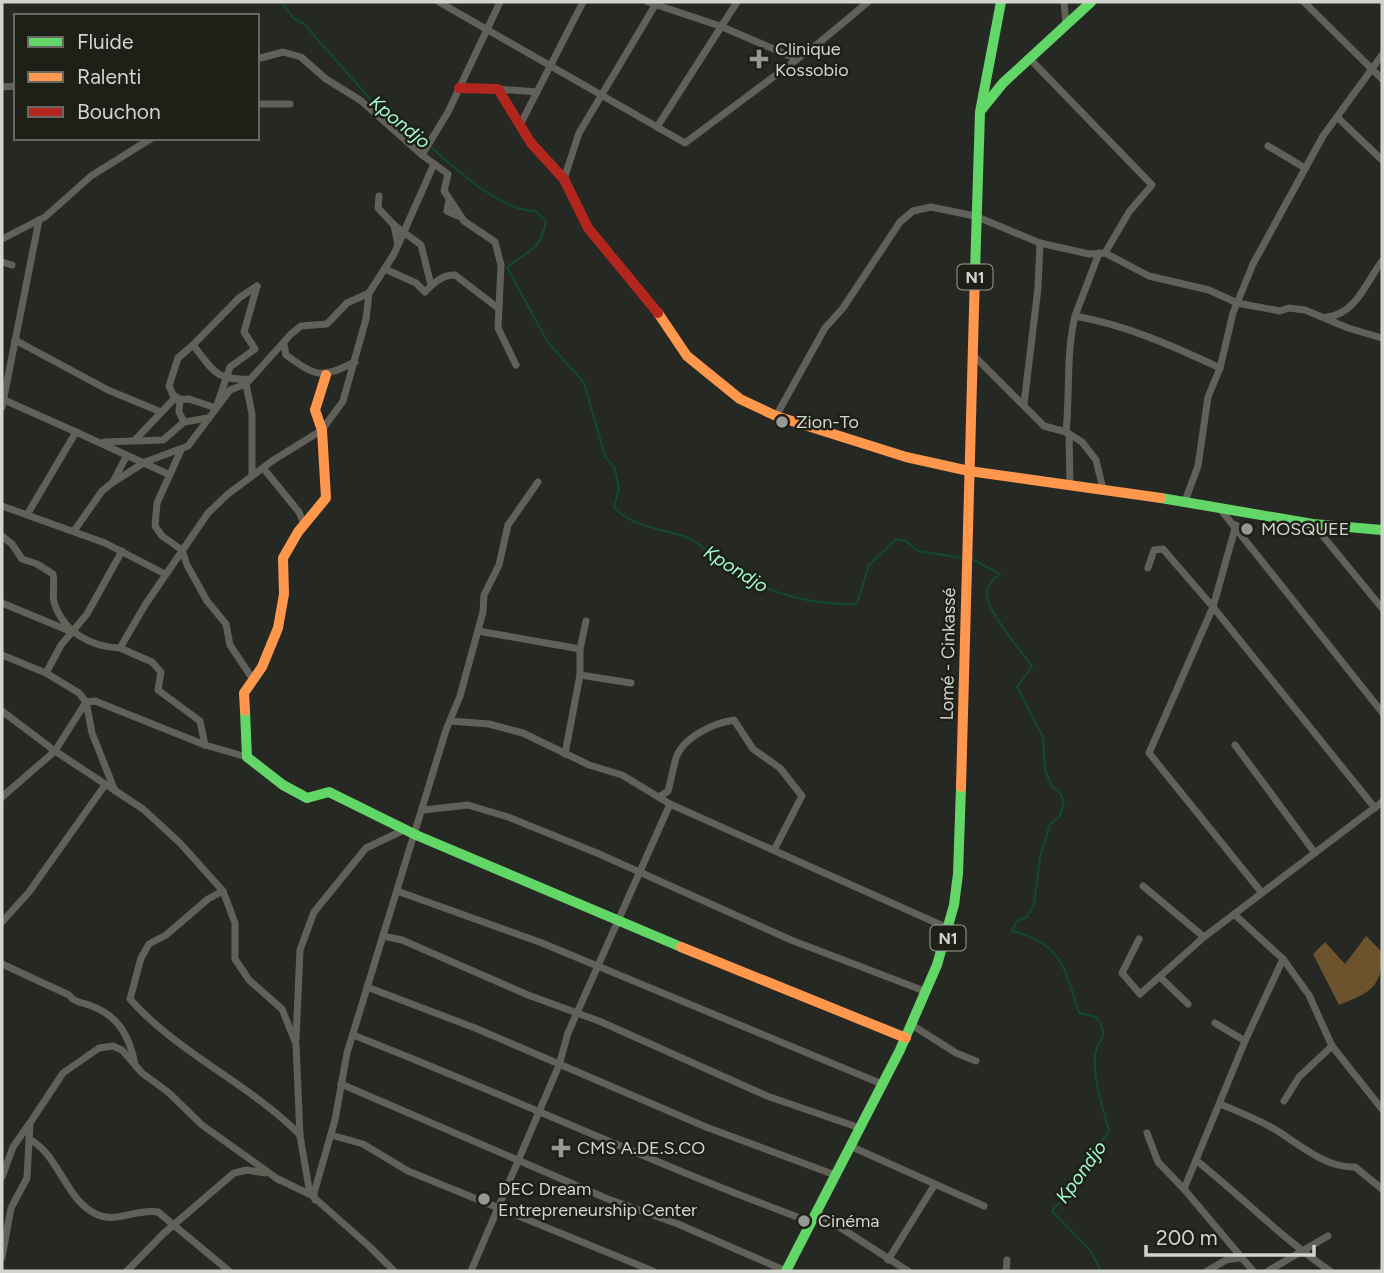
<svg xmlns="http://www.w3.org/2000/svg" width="1384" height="1273" viewBox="0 0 1384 1273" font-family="Figtree,sans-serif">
<rect width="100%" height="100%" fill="#262823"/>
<path fill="#6d532d" d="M1366 936 1382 952C1382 989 1370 992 1339 1005L1313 954 1325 942 1345 964Z"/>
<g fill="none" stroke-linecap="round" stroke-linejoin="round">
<g stroke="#114934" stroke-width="2">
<path d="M282 2 293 18 304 24 371 100 404 122 427 144"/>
<path d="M431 147C454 168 503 212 535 211L546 221C541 250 528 251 507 267L547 341 584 383 605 456 615 469 619 489 614 507C635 529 659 527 686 537 702 543 715 560 730 569 770 594 810 605 857 604L869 565 896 539 906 541 918 551 963 558"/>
<path d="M972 559 1000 574C994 579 988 584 987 592 984 608 1021 651 1032 666L1017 687 1043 737 1045 770 1052 787 1059 791 1064 801 1060 816 1050 824 1040 857 1034 904 1027 917 1017 921 1012 931C1062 943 1065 969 1079 1013L1096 1017C1112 1039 1097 1037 1095 1056 1093 1081 1103 1107 1109 1131L1081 1171 1075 1186 1052 1211 1090 1250 1101 1271"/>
</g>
<g stroke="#626159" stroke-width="7">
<path d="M439 2 685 143 820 42 868 2"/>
<path d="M500 2 448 112 422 155 448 174 444 191 464 221 495 242 501 265 498 328 516 365"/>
<path d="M648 2 720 26 797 59"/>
<path d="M1064 2 1066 25"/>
<path d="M1304 2 1382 79"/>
<path d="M257 59 283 52 301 57 326 79 360 100 422 155"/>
<path d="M1031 60 1152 185 1129 212 1105 253"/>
<path d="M2 87 16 86"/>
<path d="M498 89 537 92"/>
<path d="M257 104H290"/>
<path d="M1337 117 1382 160"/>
<path d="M520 125 583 2"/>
<path d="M657 127 737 2"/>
<path d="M1268 146 1305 168"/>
<path d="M564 179 579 133 657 2"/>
<path d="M379 196 378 208 394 225 398 245"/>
<path d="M449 200 447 211 458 216"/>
<path d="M394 225 421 245 431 285"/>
<path d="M2 239 45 217 91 176 152 138"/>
<path d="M1099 253 1075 316C1126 325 1173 346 1220 368"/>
<path d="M2 262 12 265"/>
<path d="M385 269 416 283 425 292C433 283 443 274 455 275L498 308"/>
<path d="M1327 317C1355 315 1367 281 1382 261"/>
<path d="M15 340 108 390 161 412"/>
<path d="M284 344 286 355C317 377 320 379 355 362"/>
<path d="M973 355 1044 426 1066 432 1082 442 1096 460 1103 489"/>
<path d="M250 379C215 381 213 370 193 345L239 298 257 286"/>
<path d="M246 384 252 414V476"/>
<path d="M2 399 76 432"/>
<path d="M1024 404 1038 288 1040 243"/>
<path d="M2 407 39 220"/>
<path d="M776 416 825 328 843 308 900 222 913 211 931 207 975 216 1040 243 1089 254 1105 253 1149 276 1209 290 1237 303 1280 311 1289 308 1305 310 1348 328 1382 338"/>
<path d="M184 422 179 412 180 399 173 395 169 386 178 358 193 345"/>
<path d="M1066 432C1070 393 1066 354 1075 316"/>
<path d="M1069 434 1070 485"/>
<path d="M135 440 173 400 189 399 216 408 230 367 255 349 244 332 257 286"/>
<path d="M104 442 163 440 184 422 208 418"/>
<path d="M181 450 157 503 155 526 162 536 182 550 187 565 207 601 226 624 230 645 252 678"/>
<path d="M264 469 299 512 304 524"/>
<path d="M113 482 127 455"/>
<path d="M1185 501 1198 466 1208 397 1220 368 1233 313 1253 264 1323 136 1382 55"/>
<path d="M2 506 105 543 165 574"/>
<path d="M1221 510 1382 712"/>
<path d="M28 513 76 432 170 475"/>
<path d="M1313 524 1382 608"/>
<path d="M74 531 102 491 112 483 145 462 188 446 230 390 246 384 291 334 301 326 327 324 347 303 369 293"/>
<path d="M2 536 12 544 22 559 37 564 53 574C55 583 52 593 54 602 63 632 91 647 120 648L145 605 208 513 228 494 272 461 322 430 343 401 366 319 369 293 394 254 434 164"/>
<path d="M1148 568 1154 550 1163 549 1213 607 1236 525"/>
<path d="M2 603 72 632 61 645 46 673 79 693 86 702 55 751 143 809 180 843 223 891 235 923V959L249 980 282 1009 296 1044 300 1136 310 1194 370 1247 394 1271"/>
<path d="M478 631 580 649"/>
<path d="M72 632 87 614 122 551"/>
<path d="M120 648 152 662 161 672 158 690 200 721 205 745"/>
<path d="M2 655 46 673"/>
<path d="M580 675 631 683"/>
<path d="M2 711 55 751 2 797"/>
<path d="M450 721 489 724 523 733 589 765 622 775 670 804 950 929"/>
<path d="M1235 745 1315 853"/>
<path d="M565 754 580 675V649L586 621"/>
<path d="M115 791 92 733 86 702 95 701 205 745 247 757"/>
<path d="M659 797 668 791C671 780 673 769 676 758 683 737 714 723 734 720L753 749 780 768 802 796 774 850"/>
<path d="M423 810 468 805 508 817 597 853 791 940 927 992"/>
<path d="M1143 886 1204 937"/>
<path d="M223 891 208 899 166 935 149 944 141 958 130 999C176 1052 250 1084 300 1135"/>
<path d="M397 891 542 943 882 1084"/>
<path d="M1262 893 1149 753 1213 607 1375 808"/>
<path d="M1234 914 1283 959 1309 995 1332 1046 1382 1109"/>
<path d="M2 922 29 892 105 785"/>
<path d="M383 936 402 940 528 995 599 1021 767 1096 860 1128"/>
<path d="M1139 939 1122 973 1140 994 1204 937 1382 802"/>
<path d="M2 964 69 995C75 1003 81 1002 89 1005 118 1015 129 1035 135 1064"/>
<path d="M1160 977 1188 1004"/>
<path d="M367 987 475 1028 706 1127 835 1175"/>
<path d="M1215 1023 1245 1041"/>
<path d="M912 1025 956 1053 976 1061"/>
<path d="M353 1035C507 1095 656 1165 811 1222"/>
<path d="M296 1039 300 950 314 912 366 848 406 829"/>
<path d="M341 1084 608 1199 678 1224 786 1271"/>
<path d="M1284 1101 1299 1077 1332 1046"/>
<path d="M1220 1104C1239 1112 1258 1119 1276 1130 1300 1145 1326 1168 1355 1167L1382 1189"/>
<path d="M1147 1133 1158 1162 1184 1189"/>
<path d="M331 1135 363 1144 408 1171 653 1271"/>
<path d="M29 1139C60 1155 65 1201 98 1215 116 1223 139 1208 158 1212L229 1271"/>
<path d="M850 1146 984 1206"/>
<path d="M1197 1161C1242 1197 1283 1239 1330 1271"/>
<path d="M2 1177 13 1147 29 1124"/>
<path d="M276 1178 309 1194"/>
<path d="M315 1200 314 1193 335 1120 347 1053 446 730 460 696 483 612 484 595 499 565 508 525 538 482"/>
<path d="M816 1212 908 1271"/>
<path d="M2 1257 11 1208 27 1178 30 1123 63 1073 99 1048 113 1046 122 1050 142 1073 168 1092 202 1125 279 1180"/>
<path d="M888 1260 935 1184"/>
<path d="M127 1271 163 1234 234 1173 247 1170 265 1173"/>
<path d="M471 1271 559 1065 568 1033 670 804"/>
<path d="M1006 1271 1007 1260"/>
<path d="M1207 1271 1226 1260 1239 1258"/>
<path d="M1253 1271 1184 1189 1245 1041 1283 959"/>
<path d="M1268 1271 1328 1236"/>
</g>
<g stroke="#63d668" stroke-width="10">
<path d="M982 109 1003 83 1091 2"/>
<path d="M975 272 980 112 1001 2"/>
<path d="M1161 498 1313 524 1382 530"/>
<path d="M245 711 247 757 283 785 307 798 329 792 416 835 681 947"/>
<path d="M786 1271 900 1050 937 965 954 905 958 874 961 787"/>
</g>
<g stroke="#ff974d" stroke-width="10">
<path d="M658 313 687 356 740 399 776 416 906 457 969 471 1161 498"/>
<path d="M245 711 244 693 262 667 278 628 284 594 283 558 298 532 326 498 322 430 315 410 326 375"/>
<path d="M961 787 975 272"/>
<path d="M681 947 906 1038"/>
</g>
<path stroke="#b3261e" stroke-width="10" d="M459 88 498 89 531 143 564 179 588 228 658 313"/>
</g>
<g fill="#969892" stroke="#1e2018" stroke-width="2.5">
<path d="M755.5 48.5h7v7h7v7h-7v7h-7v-7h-7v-7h7z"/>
<circle cx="782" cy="422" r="7"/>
<circle cx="1247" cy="529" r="7"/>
<path d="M557.5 1137.5h7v7h7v7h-7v7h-7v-7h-7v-7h7z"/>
<circle cx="484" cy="1199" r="7"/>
<circle cx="804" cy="1221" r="7"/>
</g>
<g text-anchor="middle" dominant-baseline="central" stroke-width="5" stroke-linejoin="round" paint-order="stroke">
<g fill="#1e2018" stroke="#9c9e97" stroke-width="2">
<rect x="957.5" y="264.5" width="35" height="25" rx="5"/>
<rect x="930.5" y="925.5" width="35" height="25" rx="5"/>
</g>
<g font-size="16" font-weight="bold" fill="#d2d4ce">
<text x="975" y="277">N1</text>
<text x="948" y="938">N1</text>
</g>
<g font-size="18" fill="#d2d4ce" stroke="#1e2018" text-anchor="start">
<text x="775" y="49">Clinique<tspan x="775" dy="21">Kossobio</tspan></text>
<text x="796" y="422">Zion-To</text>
<text x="1261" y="529">MOSQUEE</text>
<text x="577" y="1148">CMS A.DE.S.CO</text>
<text x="498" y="1189">DEC Dream<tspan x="498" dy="21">Entrepreneurship Center</tspan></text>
<text x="818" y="1221">Cinéma</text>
</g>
<g font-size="18" fill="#d2d4ce" stroke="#1e2018">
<text transform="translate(948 654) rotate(-89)">Lomé - Cinkassé</text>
</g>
<g font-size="19" font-style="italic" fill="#a2fad1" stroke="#1e2018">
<text transform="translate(400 122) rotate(39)">Kpondjo</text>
<text transform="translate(736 569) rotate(32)">Kpondjo</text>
<text transform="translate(1081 1172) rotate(-54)">Kpondjo</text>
</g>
</g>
<rect width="1384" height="1273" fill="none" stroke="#d2d4ce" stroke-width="7"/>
<rect x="14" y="14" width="245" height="126" fill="#1e2018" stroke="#666861" stroke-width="2"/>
<rect x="28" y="37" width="35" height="10" fill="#63d668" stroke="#666861" stroke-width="2"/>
<text x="77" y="49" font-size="21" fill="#d2d4ce">Fluide</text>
<rect x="28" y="72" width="35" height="10" fill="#ff974d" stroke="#666861" stroke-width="2"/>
<text x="77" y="84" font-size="21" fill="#d2d4ce">Ralenti</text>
<rect x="28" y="107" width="35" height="10" fill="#b3261e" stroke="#666861" stroke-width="2"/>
<text x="77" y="119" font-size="21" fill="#d2d4ce">Bouchon</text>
<path d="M1146 1245v10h168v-10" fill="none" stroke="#d2d4ce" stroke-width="3.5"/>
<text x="1156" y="1245" font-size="21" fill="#d2d4ce" stroke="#1e2018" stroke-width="5" paint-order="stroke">200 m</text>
</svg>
